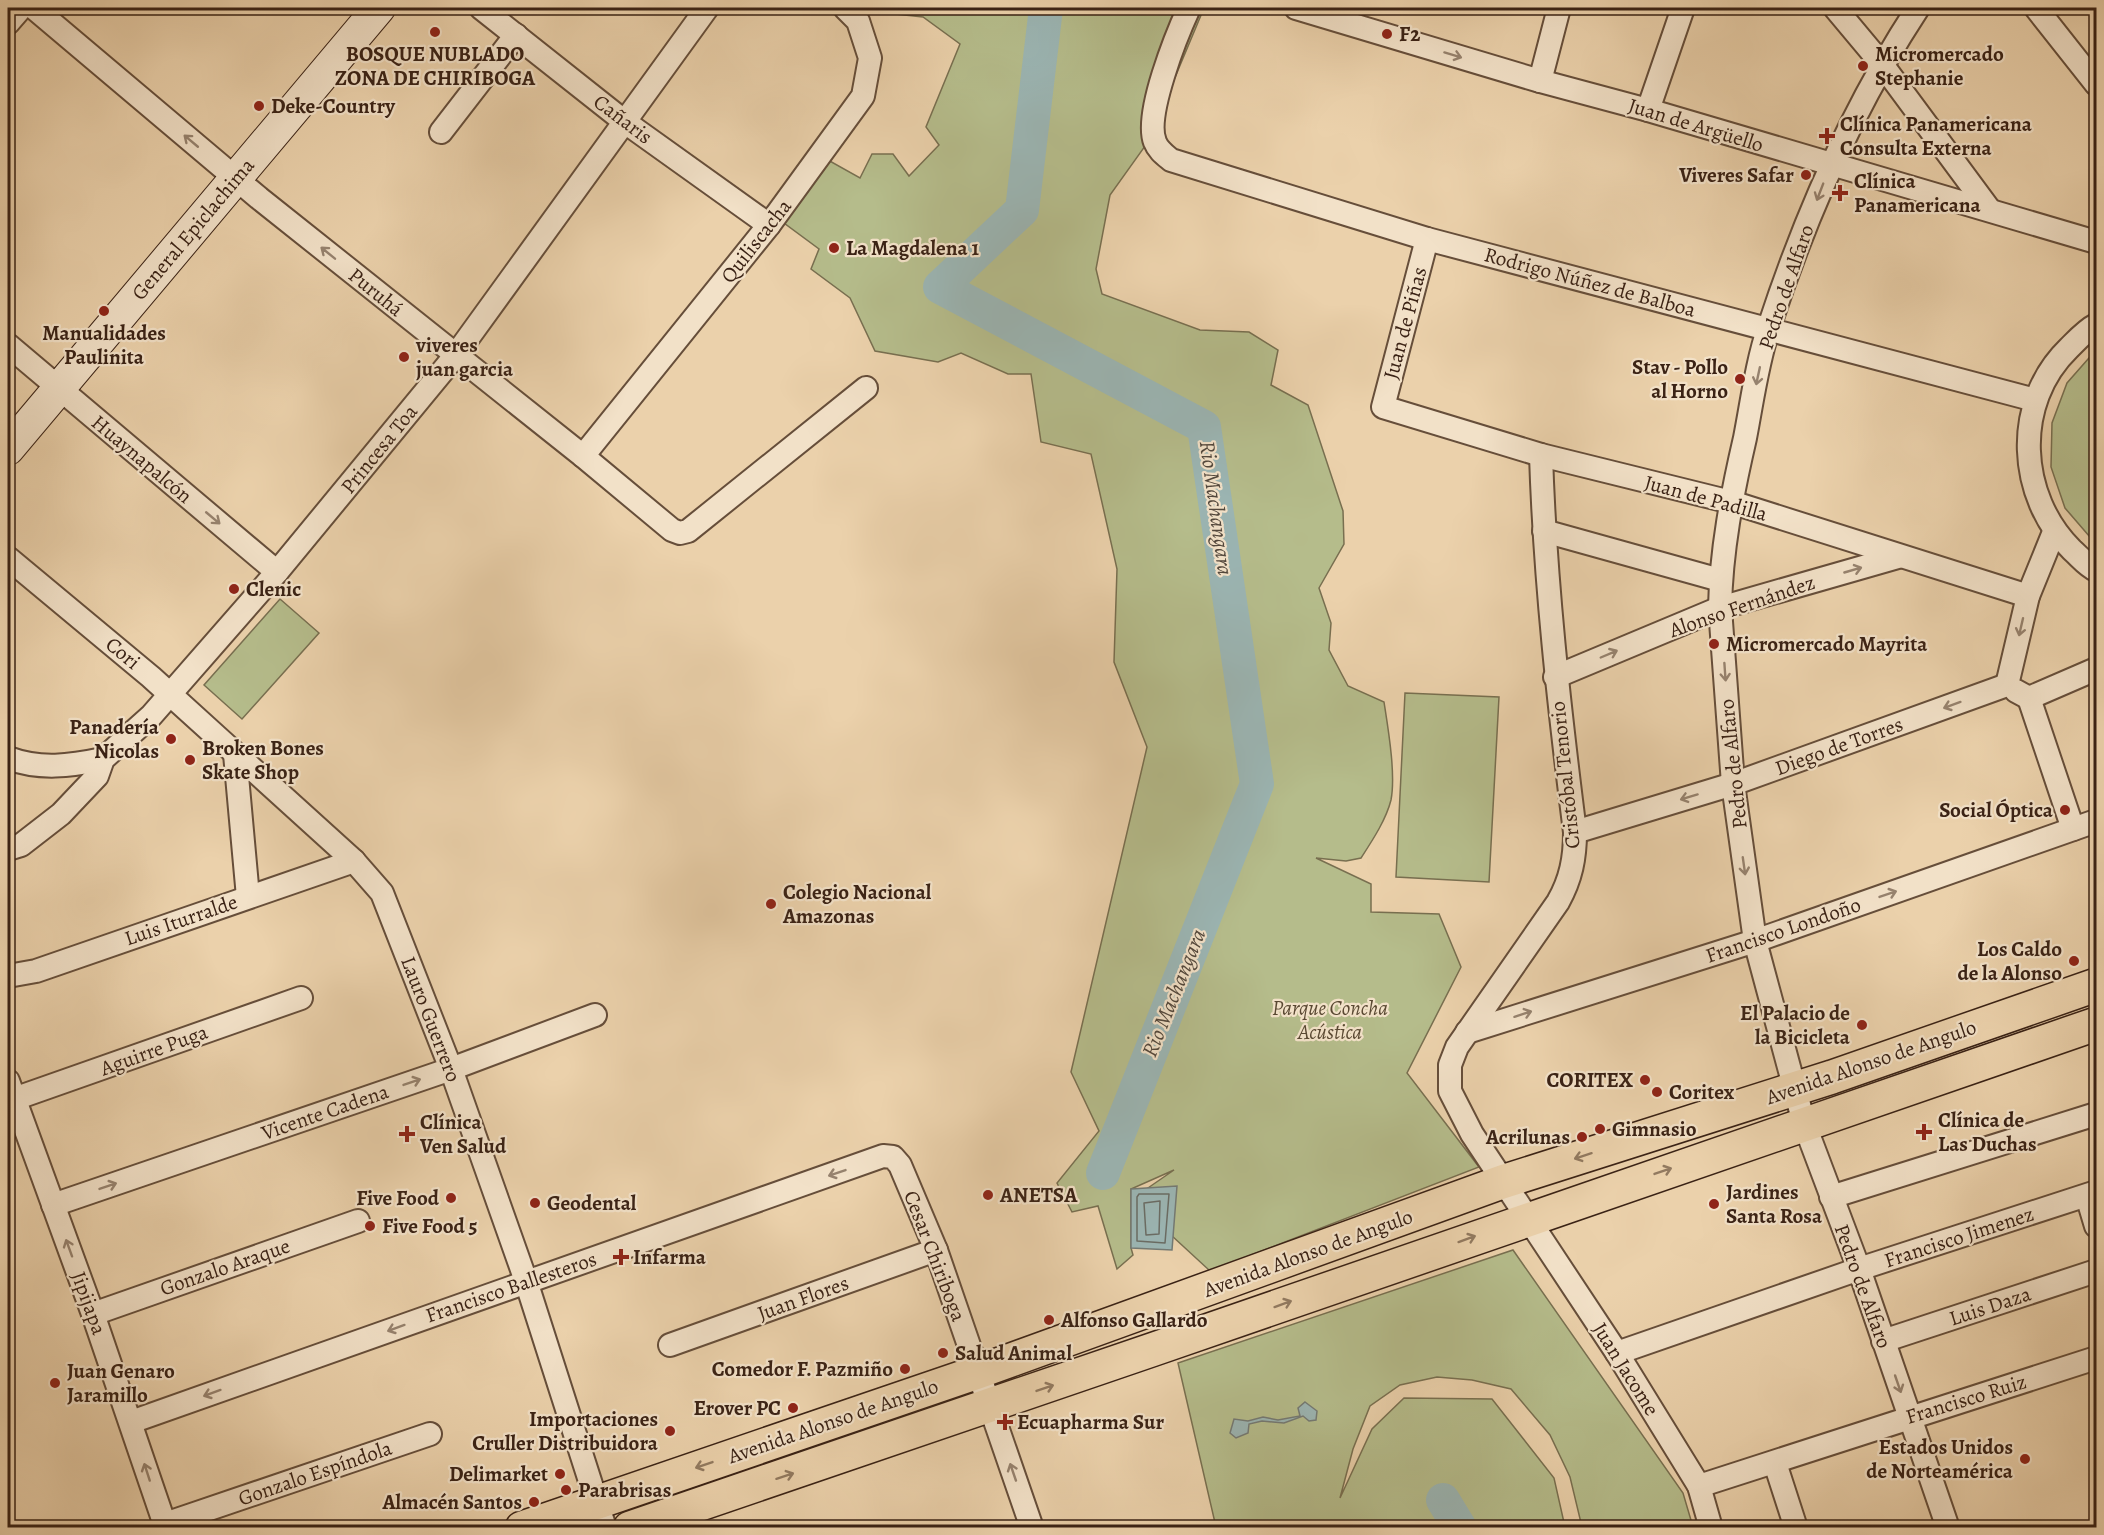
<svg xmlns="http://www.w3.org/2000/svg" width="2104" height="1535" viewBox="0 0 2104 1535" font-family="Alegreya,serif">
<rect width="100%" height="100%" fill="#ebd1ab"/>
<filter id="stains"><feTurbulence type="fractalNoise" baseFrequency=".00333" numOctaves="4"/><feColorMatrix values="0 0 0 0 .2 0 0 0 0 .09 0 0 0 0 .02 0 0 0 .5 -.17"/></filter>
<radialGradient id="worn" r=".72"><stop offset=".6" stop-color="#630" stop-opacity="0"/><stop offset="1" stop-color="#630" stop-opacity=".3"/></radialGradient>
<g fill="#b5bc8b" stroke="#786f50" stroke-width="1.5">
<path d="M896 8H1204L1148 142 1110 195 1096 269 1102 294 1200 330 1249 332 1278 350 1271 385 1308 405 1343 511 1344 544 1319 588 1331 623 1329 650 1348 686 1384 702C1388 728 1396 774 1391 800 1386 820 1372 841 1361 858L1346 861 1316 858 1371 884V912L1439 914 1461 967 1407 1073 1479 1167 1210 1271 1132 1199 1174 1170 1131 1189V1248L1133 1255 1117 1269 1098 1206 1072 1212 1057 1183 1099 1131 1071 1072 1147 747 1114 662 1117 569 1091 454 1041 442 1031 374H1008L961 353 938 362 875 351 850 298 811 269 819 249 784 223 828 160 860 178 872 154H893L909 176 939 145 926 127 960 44 923 17 896 14Z"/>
<path d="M2096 350V544L2065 508 2051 467 2052 423 2067 383Z"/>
<path d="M280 599 319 633 242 719 204 685Z"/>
<path d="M1405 693 1499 697 1489 882 1396 877Z"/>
<path d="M1513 1250 1683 1493 1693 1527H1582L1570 1477 1550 1435 1511 1389 1472 1380 1437 1377 1400 1385 1370 1406 1353 1449 1340 1498 1372 1429 1404 1398 1492 1399 1554 1478 1565 1527H1216L1178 1363Z"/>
</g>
<g fill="#9bb5b3" stroke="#747a74" stroke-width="1.5">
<path d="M1177 1186 1172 1250 1131 1248V1189Z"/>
<path d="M1305 1402 1317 1411 1316 1420 1309 1421 1303 1416 1284 1423 1262 1421 1249 1424 1248 1433 1236 1438 1230 1433 1234 1419 1248 1421 1263 1417 1278 1420 1300 1416 1298 1408Z"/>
</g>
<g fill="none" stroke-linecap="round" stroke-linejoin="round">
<g stroke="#6a6c64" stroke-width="1.5">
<path d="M1139 1194H1169L1165 1243 1137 1241V1197Z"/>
<path d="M1160 1201 1159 1234 1146 1235 1144 1203Z"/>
</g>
<g stroke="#9bb5b3" stroke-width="34">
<path d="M1046 8 1022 210 940 287 1204 427 1257 784 1103 1173"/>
<path d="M1443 1500 1460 1528"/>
</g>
<defs>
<g id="street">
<path d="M34 8 259 198 583 456 672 530 680 533 688 531 866 388"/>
<path d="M481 8 625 122 769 225"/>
<path d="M1189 8C1177 34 1144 115 1155 142 1158 150 1165 155 1171 160L1427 239 2035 400"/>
<path d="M1296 8 1540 81 1648 110 2096 242"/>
<path d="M1835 8 1881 63 1989 209"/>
<path d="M1918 8C1853 107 1806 214 1769 327 1757 362 1752 402 1745 438 1732 494 1721 551 1720 608L1733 784 1755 941 1804 1123 1859 1269 1948 1528"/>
<path d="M2036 8 2096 84"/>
<path d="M8 23 21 8"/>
<path d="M1540 81 1559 8"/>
<path d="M1648 110 1683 8"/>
<path d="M441 132 516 35"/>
<path d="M1427 239 1383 407 1541 455 1731 502 2028 596"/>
<path d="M2096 325C2086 330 2077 340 2069 348 2012 403 2018 497 2072 550 2080 557 2087 566 2096 570"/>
<path d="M8 345 277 572"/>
<path d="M1541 455C1545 581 1559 706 1575 832 1575 858 1571 879 1558 902L1457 1047 1450 1065V1091L1472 1134 1617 1353 1699 1486 1711 1528"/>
<path d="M583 456 769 225 863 96 870 58 858 21 845 8"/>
<path d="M1544 531 1720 580"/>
<path d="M8 558 151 677 354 861 382 893 451 1069 526 1281 605 1528"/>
<path d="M1555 677 1720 608 1898 557"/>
<path d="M2007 685 2028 596 2054 532"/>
<path d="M2016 691 2029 698 2096 669"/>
<path d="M2029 698 2073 829"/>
<path d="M235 754 248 897"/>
<path d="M8 758C40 770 70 766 103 759"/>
<path d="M1575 832 1733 784 2007 685"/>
<path d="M8 849 21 845 61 814 97 776 103 759 151 716 277 572 455 356 707 8"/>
<path d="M8 976 36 971 354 861"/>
<path d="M1467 1032 1755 941 2096 821"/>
<path d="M8 1081 93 1314 166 1528"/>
<path d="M8 1099H14L301 998"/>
<path d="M2087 1196 2096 1226"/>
<path d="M1831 1197 2096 1114"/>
<path d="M53 1205 451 1069 595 1015"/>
<path d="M93 1314 358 1221"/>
<path d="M1883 1341 2096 1271"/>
<path d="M670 1345 936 1250"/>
<path d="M1617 1353 1859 1269 2096 1192"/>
<path d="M131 1422 883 1156 893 1157 900 1165 936 1250 1032 1528"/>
<path d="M1775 1463 1796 1528"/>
<path d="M1699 1486 2096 1358"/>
<path d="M165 1524 430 1434"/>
</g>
<path id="secondary" d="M8 449 379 8"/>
<g id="primary">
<path d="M522 1528 978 1372 1502 1182 1832 1077 2096 985"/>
<path d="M630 1528C1120 1364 1607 1189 2096 1024"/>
</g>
</defs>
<use href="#street" stroke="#664e3a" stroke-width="26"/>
<use href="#secondary" stroke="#3a2215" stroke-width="34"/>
<use href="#primary" stroke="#3a2215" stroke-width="36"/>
<use href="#street" stroke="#f2e1c8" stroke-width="22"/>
<use href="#secondary" stroke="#f2e1c8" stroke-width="32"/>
<use href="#primary" stroke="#ebd1ab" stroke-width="33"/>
</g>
<defs><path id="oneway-shaft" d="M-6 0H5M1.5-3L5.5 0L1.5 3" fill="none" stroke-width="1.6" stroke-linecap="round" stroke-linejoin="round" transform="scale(1.5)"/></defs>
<g stroke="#96826e">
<use href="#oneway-shaft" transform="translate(1453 55) rotate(17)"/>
<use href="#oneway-shaft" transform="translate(191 141) rotate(-140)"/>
<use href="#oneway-shaft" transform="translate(1820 192) rotate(111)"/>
<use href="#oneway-shaft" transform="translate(328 253) rotate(-141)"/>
<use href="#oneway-shaft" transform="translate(1758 376) rotate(102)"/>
<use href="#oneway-shaft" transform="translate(213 518) rotate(40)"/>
<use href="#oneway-shaft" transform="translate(1853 570) rotate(-16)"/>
<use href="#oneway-shaft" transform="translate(2021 627) rotate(103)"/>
<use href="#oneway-shaft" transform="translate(1609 654) rotate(-23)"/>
<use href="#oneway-shaft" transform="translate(1725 672) rotate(86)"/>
<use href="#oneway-shaft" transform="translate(1952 705) rotate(160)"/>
<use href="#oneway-shaft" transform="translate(1689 797) rotate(163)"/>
<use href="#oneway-shaft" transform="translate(1744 866) rotate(82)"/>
<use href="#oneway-shaft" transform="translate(1888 894) rotate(-19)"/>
<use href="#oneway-shaft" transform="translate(1523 1014) rotate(-18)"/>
<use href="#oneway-shaft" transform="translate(412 1082) rotate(-19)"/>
<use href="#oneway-shaft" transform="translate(837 1173) rotate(161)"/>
<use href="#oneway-shaft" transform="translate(108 1186) rotate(-19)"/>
<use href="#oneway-shaft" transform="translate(69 1248) rotate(-110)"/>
<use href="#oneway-shaft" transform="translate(396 1328) rotate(160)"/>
<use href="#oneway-shaft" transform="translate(1898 1384) rotate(71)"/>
<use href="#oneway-shaft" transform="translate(212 1393) rotate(160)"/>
<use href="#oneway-shaft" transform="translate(147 1472) rotate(-108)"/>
<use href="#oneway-shaft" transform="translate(1013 1472) rotate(-109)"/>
</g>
<g stroke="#927a60">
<use href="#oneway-shaft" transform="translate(1583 1156) rotate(162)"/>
<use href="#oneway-shaft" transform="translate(1663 1171) rotate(-19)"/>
<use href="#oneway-shaft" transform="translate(1467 1239) rotate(-20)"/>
<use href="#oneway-shaft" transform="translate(1283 1304) rotate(-20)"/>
<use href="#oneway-shaft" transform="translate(1045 1388) rotate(-19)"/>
<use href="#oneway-shaft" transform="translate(704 1465) rotate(161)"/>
<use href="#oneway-shaft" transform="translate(785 1476) rotate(-18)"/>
</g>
<g fill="#8f2418" stroke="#f2e1c8" stroke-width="2">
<circle cx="435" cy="32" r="6"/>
<circle cx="1387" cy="34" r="6"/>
<circle cx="1863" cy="66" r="6"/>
<circle cx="259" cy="106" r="6"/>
<path d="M1824 127h6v6h6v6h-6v6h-6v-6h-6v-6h6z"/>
<circle cx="1806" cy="175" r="6"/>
<path d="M1837 184h6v6h6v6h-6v6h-6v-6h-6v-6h6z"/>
<circle cx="834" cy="248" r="6"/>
<circle cx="104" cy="311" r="6"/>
<circle cx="404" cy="357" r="6"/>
<circle cx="1740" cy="379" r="6"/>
<circle cx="234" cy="589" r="6"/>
<circle cx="1714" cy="644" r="6"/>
<circle cx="171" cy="739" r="6"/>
<circle cx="190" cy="760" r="6"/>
<circle cx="2065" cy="810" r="6"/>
<circle cx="771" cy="904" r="6"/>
<circle cx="2074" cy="961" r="6"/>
<circle cx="1862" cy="1025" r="6"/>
<circle cx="1645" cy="1080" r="6"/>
<circle cx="1657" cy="1092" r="6"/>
<circle cx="1600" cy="1129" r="6"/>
<path d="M1921 1123h6v6h6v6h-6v6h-6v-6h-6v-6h6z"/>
<path d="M404 1125h6v6h6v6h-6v6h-6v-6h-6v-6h6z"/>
<circle cx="1582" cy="1137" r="6"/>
<circle cx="988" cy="1195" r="6"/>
<circle cx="451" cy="1198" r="6"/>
<circle cx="535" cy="1203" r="6"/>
<circle cx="1714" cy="1204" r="6"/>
<circle cx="370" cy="1226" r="6"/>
<path d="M618 1248h6v6h6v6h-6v6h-6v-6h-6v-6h6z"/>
<circle cx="1049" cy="1320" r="6"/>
<circle cx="943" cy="1353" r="6"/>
<circle cx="905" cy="1369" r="6"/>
<circle cx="55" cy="1383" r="6"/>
<circle cx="793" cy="1408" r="6"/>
<path d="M1002 1413h6v6h6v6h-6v6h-6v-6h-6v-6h6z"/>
<circle cx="670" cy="1431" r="6"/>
<circle cx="2025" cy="1459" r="6"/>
<circle cx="560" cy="1474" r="6"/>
<circle cx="566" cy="1490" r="6"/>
<circle cx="534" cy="1502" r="6"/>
</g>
<g text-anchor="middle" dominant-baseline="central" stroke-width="4.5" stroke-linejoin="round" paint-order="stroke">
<g font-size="21" font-weight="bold" fill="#3a2215" stroke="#f2e1c8" text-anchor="start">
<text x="1399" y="34">F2</text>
<text x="435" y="54" text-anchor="middle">BOSQUE NUBLADO<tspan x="435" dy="24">ZONA DE CHIRIBOGA</tspan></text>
<text x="1875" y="54">Micromercado<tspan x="1875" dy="24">Stephanie</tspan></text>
<text x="271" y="106">Deke-Country</text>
<text x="1840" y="124">Clínica Panamericana<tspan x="1840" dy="24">Consulta Externa</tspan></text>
<text x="1794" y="175" text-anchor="end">Viveres Safar</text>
<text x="1854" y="181">Clínica<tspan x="1854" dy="24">Panamericana</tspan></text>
<text x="846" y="248">La Magdalena 1</text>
<text x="104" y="333" text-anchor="middle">Manualidades<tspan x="104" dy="24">Paulinita</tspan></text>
<text x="416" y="345">viveres<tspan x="416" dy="24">juan garcia</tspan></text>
<text x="1728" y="367" text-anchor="end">Stav - Pollo<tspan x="1728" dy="24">al Horno</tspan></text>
<text x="246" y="589">Clenic</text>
<text x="1726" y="644">Micromercado Mayrita</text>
<text x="159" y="727" text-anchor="end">Panadería<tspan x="159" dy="24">Nicolas</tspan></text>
<text x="202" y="748">Broken Bones<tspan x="202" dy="24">Skate Shop</tspan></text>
<text x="2053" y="810" text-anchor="end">Social Óptica</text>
<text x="783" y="892">Colegio Nacional<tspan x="783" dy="24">Amazonas</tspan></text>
<text x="2062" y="949" text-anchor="end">Los Caldo<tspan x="2062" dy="24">de la Alonso</tspan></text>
<text x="1850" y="1013" text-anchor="end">El Palacio de<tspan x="1850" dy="24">la Bicicleta</tspan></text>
<text x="1633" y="1080" text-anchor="end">CORITEX</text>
<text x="1669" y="1092">Coritex</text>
<text x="1938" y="1120">Clínica de<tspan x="1938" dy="24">Las Duchas</tspan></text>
<text x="420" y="1122">Clínica<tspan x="420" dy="24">Ven Salud</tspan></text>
<text x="1612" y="1129">Gimnasio</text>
<text x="1570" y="1137" text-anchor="end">Acrilunas</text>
<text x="1726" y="1192">Jardines<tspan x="1726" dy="24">Santa Rosa</tspan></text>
<text x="1000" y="1195">ANETSA</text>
<text x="439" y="1198" text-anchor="end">Five Food</text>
<text x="547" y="1203">Geodental</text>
<text x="382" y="1226">Five Food 5</text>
<text x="633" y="1257">Infarma</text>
<text x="1061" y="1320">Alfonso Gallardo</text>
<text x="955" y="1353">Salud Animal</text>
<text x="893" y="1369" text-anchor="end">Comedor F. Pazmiño</text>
<text x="67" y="1371">Juan Genaro<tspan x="67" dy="24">Jaramillo</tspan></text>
<text x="781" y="1408" text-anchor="end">Erover PC</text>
<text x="658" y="1419" text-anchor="end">Importaciones<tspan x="658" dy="24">Cruller Distribuidora</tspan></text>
<text x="1017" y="1422">Ecuapharma Sur</text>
<text x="2013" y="1447" text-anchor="end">Estados Unidos<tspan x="2013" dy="24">de Norteamérica</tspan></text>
<text x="548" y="1474" text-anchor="end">Delimarket</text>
<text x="578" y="1490">Parabrisas</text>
<text x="522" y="1502" text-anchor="end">Almacén Santos</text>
</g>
<g font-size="21" fill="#3a2215" stroke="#f2e1c8">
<text transform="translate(623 119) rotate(37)">Cañaris</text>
<text transform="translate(1696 125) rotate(17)">Juan de Argüello</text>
<text transform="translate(193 229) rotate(-50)">General Epiclachima</text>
<text transform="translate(756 241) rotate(-52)">Quiliscacha</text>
<text transform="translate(1590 282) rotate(15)">Rodrigo Núñez de Balboa</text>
<text transform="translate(1786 287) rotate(-71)">Pedro de Alfaro</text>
<text transform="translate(376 292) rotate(39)">Puruhá</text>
<text transform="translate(1405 323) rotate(-75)">Juan de Piñas</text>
<text transform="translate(379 449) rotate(-51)">Princesa Toa</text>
<text transform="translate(142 459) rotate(40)">Huaynapalcón</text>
<text transform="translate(1706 498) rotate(15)">Juan de Padilla</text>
<text transform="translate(1742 606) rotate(-19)">Alonso Fernández</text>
<text transform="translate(123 653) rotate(40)">Cori</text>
<text transform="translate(1839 746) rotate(-20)">Diego de Torres</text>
<text transform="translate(1733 764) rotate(-96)">Pedro de Alfaro</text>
<text transform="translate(1565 775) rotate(-96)">Cristóbal Tenorio</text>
<text transform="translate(181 920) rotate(-19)">Luis Iturralde</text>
<text transform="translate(1783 930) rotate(-19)">Francisco Londoño</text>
<text transform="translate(431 1019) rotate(69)">Lauro Guerrero</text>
<text transform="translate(154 1050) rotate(-20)">Aguirre Puga</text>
<text transform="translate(1871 1062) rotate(-19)">Avenida Alonso de Angulo</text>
<text transform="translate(325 1112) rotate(-19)">Vicente Cadena</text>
<text transform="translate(1959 1237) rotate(-18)">Francisco Jimenez</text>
<text transform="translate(1308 1253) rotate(-20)">Avenida Alonso de Angulo</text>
<text transform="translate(935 1256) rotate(69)">Cesar Chiriboga</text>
<text transform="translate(225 1267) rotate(-19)">Gonzalo Araque</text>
<text transform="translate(1863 1286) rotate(70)">Pedro de Alfaro</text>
<text transform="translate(511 1287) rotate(-19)">Francisco Ballesteros</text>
<text transform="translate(803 1298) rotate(-20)">Juan Flores</text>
<text transform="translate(89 1303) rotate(70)">Jipijapa</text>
<text transform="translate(1990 1306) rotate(-18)">Luis Daza</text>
<text transform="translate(1626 1369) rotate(58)">Juan Jacome</text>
<text transform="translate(1966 1399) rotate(-17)">Francisco Ruiz</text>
<text transform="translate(833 1421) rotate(-19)">Avenida Alonso de Angulo</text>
<text transform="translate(315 1473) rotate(-19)">Gonzalo Espíndola</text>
</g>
<g font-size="21" font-style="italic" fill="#594832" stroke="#f2e1c8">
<text x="1330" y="1008">Parque Concha<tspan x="1330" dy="24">Acústica</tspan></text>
</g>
<g font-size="22" font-style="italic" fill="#52473c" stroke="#f2e1c8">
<text transform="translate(1216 508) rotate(82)">Rio Machangara</text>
<text transform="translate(1174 993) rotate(-68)">Rio Machangara</text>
</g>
</g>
<rect width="2104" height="1535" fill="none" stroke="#ebd1ab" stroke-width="30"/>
<rect x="9" y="9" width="2086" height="1517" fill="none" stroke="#3a2215" stroke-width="3"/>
<rect x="15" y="15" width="2074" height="1505" fill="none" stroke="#3a2215" stroke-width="1.5"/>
<rect width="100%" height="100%" filter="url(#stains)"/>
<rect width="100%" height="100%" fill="url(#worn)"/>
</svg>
